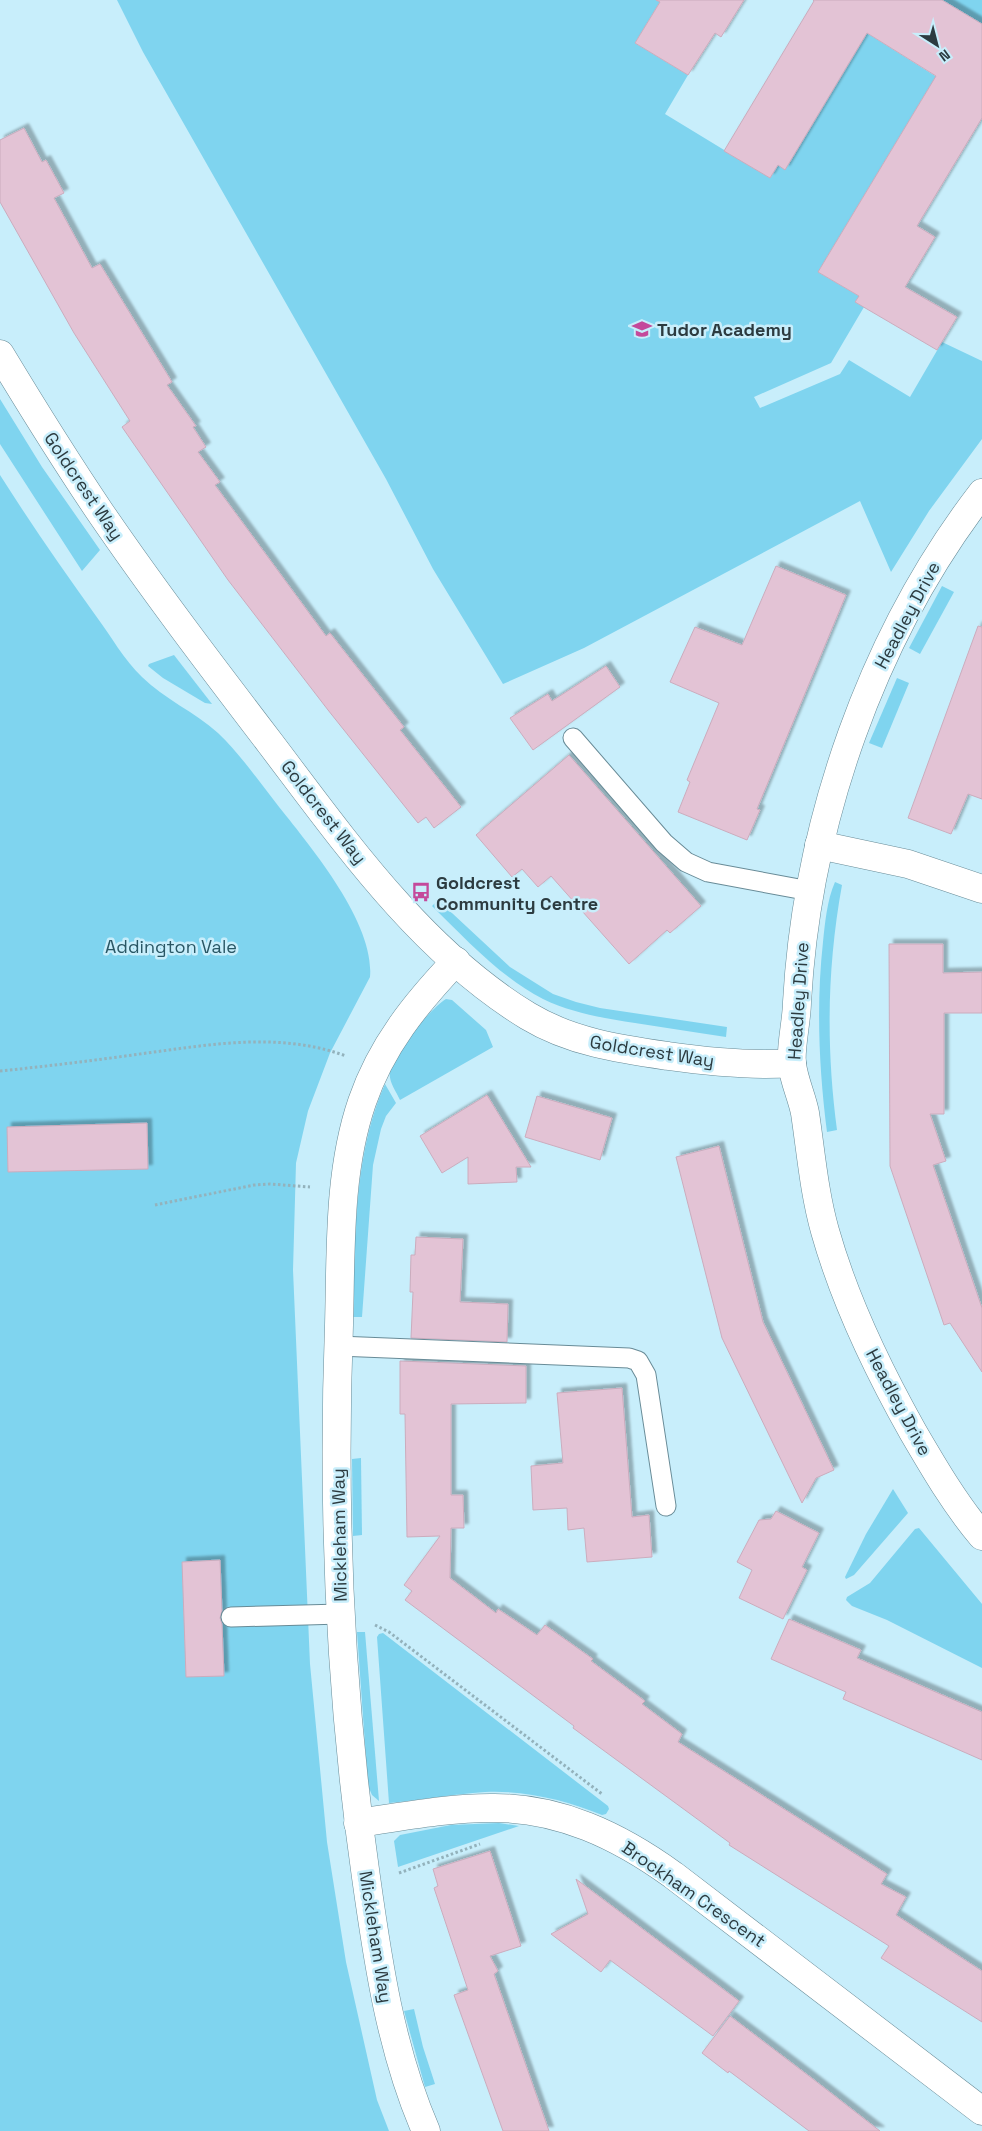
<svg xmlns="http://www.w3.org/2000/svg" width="982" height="2131" viewBox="0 0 982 2131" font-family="'Space Grotesk',sans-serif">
<defs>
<filter id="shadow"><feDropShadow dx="4.5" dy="-4.5" stdDeviation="1" flood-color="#0004"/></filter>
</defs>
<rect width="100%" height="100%" fill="#c8eefb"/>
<g fill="#7fd4ef">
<path d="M117 0H661L635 43 688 75 665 114 770 178 778 165 785 169 867 33 948 84 930 86 818 272 859 296 864 307 831 363 754 397 760 408 840 374 849 360 910 397 942 342 982 361V439L929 511 891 572 860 501 584 648 503 684 433 569 386 479 143 52Z"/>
<path d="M942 0H982V24Z"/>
<path d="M0 399 42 467 100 550 82 571 0 444Z"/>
<path d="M0 475C31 524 63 570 96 616 111 636 124 660 142 677 164 699 195 712 218 733 240 754 258 780 276 803 309 845 375 922 370 977L330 1053 308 1111 296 1163 293 1270 310 1664 327 1842 346 1962 377 2100 389 2131H0Z"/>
<path d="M942 586 954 592 920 654 909 648Z"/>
<path d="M174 655 212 704 205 703 163 678 148 666 149 664Z"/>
<path d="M897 678 909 683 882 748 869 743Z"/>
<path d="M835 882 842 885C827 968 826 1047 837 1130L827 1132C819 1069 816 1006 823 942 825 923 827 900 835 882Z"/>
<path d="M438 900 510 967 553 994 576 1002 600 1008 727 1027 726 1037C695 1032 665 1028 635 1023 603 1018 572 1013 543 999 500 977 466 939 432 906Z"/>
<path d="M446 999 452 1000 486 1030 493 1047 400 1100C396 1091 388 1081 390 1071 392 1054 431 1008 446 999Z"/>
<path d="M385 1084 396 1103 386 1116 381 1129 373 1165 362 1317H351C356 1239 353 1156 385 1084Z"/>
<path d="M361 1458 362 1535 353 1536 352 1459Z"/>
<path d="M893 1489 908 1513 854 1575 846 1579 845 1577 866 1534Z"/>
<path d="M919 1528 982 1604V1668L887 1620 852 1606 846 1600 847 1597 870 1583 915 1529Z"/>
<path d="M357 1632H365L379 1801 372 1795 368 1786Z"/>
<path d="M383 1633 608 1806 609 1809 606 1814 602 1815C566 1800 524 1790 485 1792 453 1794 422 1800 389 1803L377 1637 379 1634Z"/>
<path d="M499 1823 519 1826 398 1867 394 1841 400 1835 451 1825Z"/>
<path d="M414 2009 423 2047 435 2084 425 2087 404 2011Z"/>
</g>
<g fill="#e3c3d5" stroke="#cbacbd" filter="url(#shadow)">
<path d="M656 0H744L721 37 715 33 688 75 635 43 660 2Z"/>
<path d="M813 0H942L982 24V118L917 226 935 237 905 287 957 317 937 350 855 302 859 296 818 272 936 76 867 33 785 170 778 165 770 178 724 151 814 1Z"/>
<path d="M24 128 42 162 46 160 64 193 54 198 92 268 100 264 172 382 167 385 196 426 193 427 206 447 198 452 220 482 215 485 326 636 330 633 404 727 400 730 461 807 434 828 426 817 418 823 328 710 228 580 122 427 130 421 74 333 0 202V140Z"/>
<path d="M776 566 846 595 757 809 760 810 747 840 678 812 690 782 687 780 719 703 670 682 695 627 742 645Z"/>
<path d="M978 626 982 627V799L968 794 951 834 908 818Z"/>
<path d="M606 666 620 687 533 750 510 718 548 694 552 701Z"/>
<path d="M569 755 701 906 670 933 667 930 629 964 551 876 538 887 522 869 512 877 476 835Z"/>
<path d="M889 944H943V973L982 972V1013H944V1114H930L946 1161 933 1165 982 1308V1372L950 1323 944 1325 890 1166Z"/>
<path d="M487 1095 531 1167H516L517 1182 468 1184V1157L442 1173 420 1136Z"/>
<path d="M537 1096 612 1118 600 1160 525 1137Z"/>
<path d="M147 1123 148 1169 8 1172 7 1127Z"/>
<path d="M719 1146 763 1322 834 1470 816 1478 802 1503 722 1338 676 1157Z"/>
<path d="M416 1237 463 1239 460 1302 508 1304 507 1342 411 1338 413 1292H410L411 1255H415Z"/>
<path d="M400 1361 526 1366V1403L451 1404V1495H463L464 1528H451L450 1578 496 1613 498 1609 537 1635 545 1625 593 1659 591 1661 645 1701 642 1704 682 1734 678 1742 887 1874 881 1884 906 1897 896 1915 982 1971V2022L881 1958 889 1946 729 1845 730 1843 573 1728 574 1726 405 1600 412 1591 404 1585 440 1536 407 1537 405 1414H400Z"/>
<path d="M622 1388 632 1517 649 1515 652 1557 587 1562 584 1528 568 1530 567 1508 533 1510 531 1466 563 1463 557 1393Z"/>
<path d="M776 1511 819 1533 802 1567 807 1570 783 1619 739 1598 752 1570 737 1562 759 1520 771 1519Z"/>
<path d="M220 1560 222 1611 220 1618 222 1624 224 1676 186 1677 182 1562Z"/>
<path d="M789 1619 861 1650 857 1658 982 1712V1760L843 1699 846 1692 771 1659Z"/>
<path d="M490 1851 521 1946 490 1956 498 1971 494 1974 549 2131H503L454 1995 468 1990 434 1888 438 1886 433 1869Z"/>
<path d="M576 1879 739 2001 713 2036 610 1960 601 1972 551 1934 588 1914Z"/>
<path d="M730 2016 813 2079 880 2131H809L729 2071 728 2073 702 2053Z"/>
</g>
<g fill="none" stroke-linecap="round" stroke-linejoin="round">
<defs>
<g id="service">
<path d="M573 738 664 843 686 862 708 872 810 891"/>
<path d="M338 1346 629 1358 638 1361 646 1375 666 1506"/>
<path d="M231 1617 341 1614"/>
</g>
<g id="minor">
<path d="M819 845 908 864 982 889"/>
<path d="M358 1823C402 1817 446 1808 491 1808 559 1807 619 1836 673 1875L982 2111"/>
<path d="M426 2131C391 2051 378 1963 366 1877 340 1695 332 1509 339 1325 341 1251 338 1172 362 1102 381 1046 416 1003 456 961"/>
</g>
<g id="tertiary">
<path d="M0 354C32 407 65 460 100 512 154 591 212 667 270 743 345 842 421 951 528 1016 571 1042 620 1049 668 1056 710 1062 750 1066 792 1063"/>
<path d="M982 493C872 636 807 823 797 1002 797 1019 790 1049 792 1064 794 1081 802 1097 805 1113 811 1153 814 1192 825 1231 845 1302 877 1368 913 1432 934 1468 955 1504 982 1536"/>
</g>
</defs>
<use href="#service" stroke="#688b97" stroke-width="21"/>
<use href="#minor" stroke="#688b97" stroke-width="29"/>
<use href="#tertiary" stroke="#688b97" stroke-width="29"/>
<g stroke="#93b2bc" stroke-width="3" stroke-dasharray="2.5 2.5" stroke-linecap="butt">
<path d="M0 1071C49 1066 98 1060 147 1053 214 1044 281 1032 346 1056"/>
<path d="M155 1205 254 1185 270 1184 310 1187"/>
<path d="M375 1625 389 1632 602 1794"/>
<path d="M399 1873 480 1844"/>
</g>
<use href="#service" stroke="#fff" stroke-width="19"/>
<use href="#minor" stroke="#fff" stroke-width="28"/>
<use href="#tertiary" stroke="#fff" stroke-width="28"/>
</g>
<defs>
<symbol id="school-bare" viewBox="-9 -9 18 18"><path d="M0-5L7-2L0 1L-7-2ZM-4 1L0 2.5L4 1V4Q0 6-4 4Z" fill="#c4499b" stroke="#c8eefb" stroke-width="2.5" paint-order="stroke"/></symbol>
<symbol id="bus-bare" viewBox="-9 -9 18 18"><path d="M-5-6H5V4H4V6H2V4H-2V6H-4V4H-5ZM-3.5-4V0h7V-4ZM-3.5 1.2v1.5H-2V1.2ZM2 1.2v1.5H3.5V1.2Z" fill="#c4499b" stroke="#c8eefb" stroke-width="2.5" paint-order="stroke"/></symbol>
</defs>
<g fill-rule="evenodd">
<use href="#school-bare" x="628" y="315" width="28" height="28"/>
<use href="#bus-bare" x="407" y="878" width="28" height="28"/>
</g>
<g text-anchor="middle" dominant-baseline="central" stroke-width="5" stroke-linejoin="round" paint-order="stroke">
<g font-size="18" font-weight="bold" fill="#2c3b40" stroke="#c8eefb" text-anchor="start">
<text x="657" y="329">Tudor Academy</text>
<text x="436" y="882">Goldcrest<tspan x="436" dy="21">Community Centre</tspan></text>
</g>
<g font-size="18" fill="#2c3b40" stroke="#c8eefb">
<text transform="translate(84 486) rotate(56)">Goldcrest Way</text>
<text transform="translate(907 615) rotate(-62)">Headley Drive</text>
<text transform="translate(324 812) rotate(52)">Goldcrest Way</text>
<text transform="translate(798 1001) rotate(-86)">Headley Drive</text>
<text transform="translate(652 1051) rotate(9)">Goldcrest Way</text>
<text transform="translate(899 1402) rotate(62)">Headley Drive</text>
<text transform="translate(339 1535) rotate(-91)">Mickleham Way</text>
<text transform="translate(694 1894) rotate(35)">Brockham Crescent</text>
<text transform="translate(376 1937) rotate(81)">Mickleham Way</text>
</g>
<g font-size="18" fill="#295765" stroke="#c8eefb">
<text x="171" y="946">Addington Vale</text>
</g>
</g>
<g transform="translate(937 45) rotate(144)" stroke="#c8eefb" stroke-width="4" paint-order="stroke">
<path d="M0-4L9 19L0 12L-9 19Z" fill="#2c3b40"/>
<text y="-8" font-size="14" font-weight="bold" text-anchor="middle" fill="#2c3b40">N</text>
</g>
</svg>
